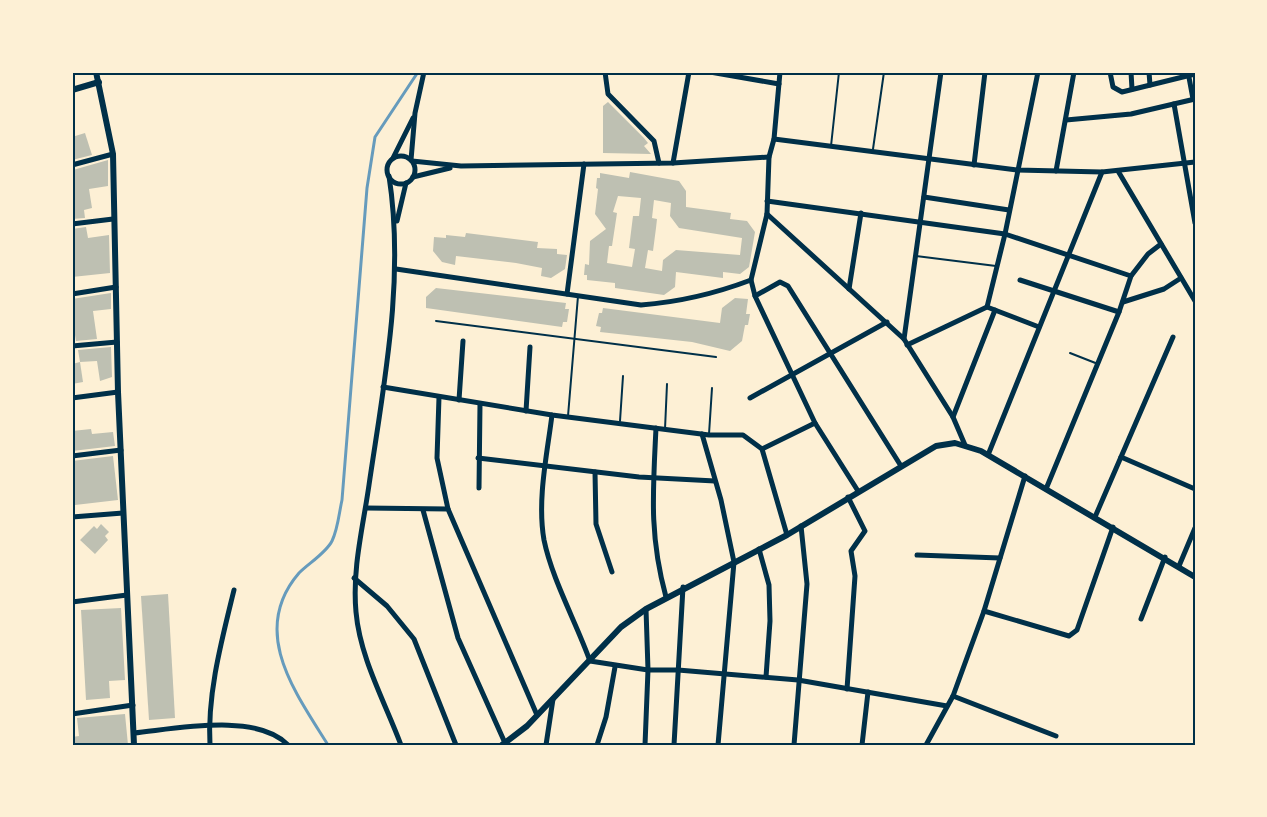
<svg xmlns="http://www.w3.org/2000/svg" width="1267" height="817" viewBox="0 0 1267 817" font-family="'Fira Sans',sans-serif">
<rect width="100%" height="100%" fill="#fdf0d5"/>
<g fill="none" stroke-linecap="round" stroke-linejoin="round">
<path stroke="#669bbc" stroke-width="3" d="M328 745C295 692 249 631 299 573 309 563 326 553 332 541 338 529 339 513 342 500L367 188 375 137 418 72"/>
</g>
<g fill="#bec0b2" fill-rule="evenodd">
<path d="M608 102 644 138 648 143 644 146 651 154 603 153V106Z"/>
<path d="M85 133 92 155 72 160V137Z"/>
<path d="M108 160V186L89 189 92 208 84 210 85 218 72 219V191H75L73 170Z"/>
<path d="M630 172 679 181 686 191V207L731 213 730 219 747 221 755 232 749 267 740 274 723 272V278L676 272 675 287 664 295 615 288V283L587 280V275H584L585 264 589 265 590 241 606 229 595 214 598 189 596 188 597 178H600V173L629 178ZM618 196 641 198 639 216H633L629 248 635 249 632 267 607 263 609 246H612L617 213 613 212ZM654 200 671 203 670 216 679 228 742 238 740 255 676 250 663 260 662 271 645 268 648 250 653 251 656 228 657 219 652 218Z"/>
<path d="M86 227 88 238 109 235 110 273 72 277V229Z"/>
<path d="M466 233 538 242 537 248 557 249V254L567 255 565 269 551 278 541 276 542 268 516 263 456 256 455 265 442 262 433 251 434 237 446 238V235L465 237Z"/>
<path d="M436 288 566 303 565 309H569L567 322H563L562 327 426 308V297Z"/>
<path d="M111 293V309L93 311 97 339 76 341 75 335H72V299Z"/>
<path d="M735 298 748 299 746 314H750L748 325H745L742 341 730 351 692 342 600 332 601 327 596 326 599 313H602L603 308 720 323 722 308Z"/>
<path d="M111 347 112 377 100 381 97 361 80 362 78 350Z"/>
<path d="M80 362 83 382 72 384V364Z"/>
<path d="M91 429 92 434 113 432 115 446 72 451V431Z"/>
<path d="M113 456 118 500 75 505 72 461Z"/>
<path d="M101 524 109 532 105 536 108 540 95 554 80 540 94 526 97 529Z"/>
<path d="M168 594 175 718 149 720 141 596Z"/>
<path d="M121 608 125 680 109 681 110 698 86 700 81 610Z"/>
<path d="M125 714 128 745H72V737L79 736 77 718Z"/>
</g>
<g fill="none" stroke-linecap="round" stroke-linejoin="round">
<g stroke="#003049" stroke-width="2">
<path d="M831 146 839 72"/>
<path d="M873 149 884 72"/>
<path d="M916 256 996 266"/>
<path d="M436 321 716 357"/>
<path d="M1070 353 1098 364"/>
<path d="M568 416 578 296"/>
<path d="M620 421 623 376"/>
<path d="M665 429 667 384"/>
<path d="M709 434 712 388"/>
</g>
<g stroke="#003049" stroke-width="5">
<path d="M605 72 608 94 654 141 659 163"/>
<path d="M710 72 779 84"/>
<path d="M1110 72 1113 87 1122 92 1195 74"/>
<path d="M1131 72 1132 89"/>
<path d="M1149 72 1150 85"/>
<path d="M1188 72 1193 99"/>
<path d="M1174 104 1195 223"/>
<path d="M1066 120 1131 114 1195 99"/>
<path d="M774 139 1017 170 1102 172 1195 162"/>
<circle cx="401" cy="170" r="14"/>
<path d="M393 158 413 118"/>
<path d="M411 160 415 113 424 72"/>
<path d="M412 161 461 166 673 163 769 157"/>
<path d="M673 163 689 72"/>
<path d="M72 165 113 154"/>
<path d="M974 165 985 72"/>
<path d="M1056 171 1074 72"/>
<path d="M1118 171 1195 301"/>
<path d="M389 176C405 279 384 383 369 485 363 527 352 569 356 612 360 658 385 702 401 745"/>
<path d="M413 177 450 168"/>
<path d="M924 197 1009 210"/>
<path d="M767 201 1005 234 1131 276"/>
<path d="M767 214 904 339 953 417 965 445"/>
<path d="M397 221 406 183"/>
<path d="M72 224 113 219"/>
<path d="M396 269 641 305C680 302 714 294 751 280L767 214 769 157 774 139 780 72"/>
<path d="M751 280 755 296"/>
<path d="M1020 280 1119 312"/>
<path d="M849 289 861 213"/>
<path d="M72 294 116 287"/>
<path d="M567 294 584 164"/>
<path d="M1123 302 1164 289 1181 278"/>
<path d="M987 307 1005 234 1038 72"/>
<path d="M904 339 941 72"/>
<path d="M907 345 987 307 1039 327"/>
<path d="M72 346 117 342"/>
<path d="M383 387 552 415 709 435H743L762 449 787 535"/>
<path d="M439 397 437 458 448 509"/>
<path d="M72 398 118 392"/>
<path d="M750 398 887 322"/>
<path d="M459 400 463 341"/>
<path d="M526 411 530 347"/>
<path d="M552 415C547 455 537 500 544 540 552 579 576 622 590 661L648 670H678L798 680 947 706"/>
<path d="M953 417 995 310"/>
<path d="M656 428C653 491 649 535 666 597"/>
<path d="M702 434 721 500 734 562 718 745"/>
<path d="M762 449 815 423"/>
<path d="M988 455 1102 172"/>
<path d="M72 456 121 450"/>
<path d="M1121 457 1195 489"/>
<path d="M478 458 639 477 715 481"/>
<path d="M595 472 596 524 612 572"/>
<path d="M479 488 480 404"/>
<path d="M1046 489 1119 312 1131 276 1148 254 1161 244"/>
<path d="M858 491 815 423 755 296 780 282 788 286 901 466"/>
<path d="M366 508 448 509 537 715"/>
<path d="M423 510 458 638 505 743"/>
<path d="M72 517 123 513"/>
<path d="M1095 517 1173 337"/>
<path d="M759 549 769 585 770 621 766 677"/>
<path d="M917 555 1000 558"/>
<path d="M1179 566 1195 528"/>
<path d="M354 578 387 606 414 639 456 745"/>
<path d="M72 602 127 595"/>
<path d="M984 611 1069 636 1077 630 1113 527"/>
<path d="M1141 619 1165 557"/>
<path d="M847 689 855 576 851 551 865 531 848 497"/>
<path d="M953 696 1056 736"/>
<path d="M72 714 133 705"/>
<path d="M134 733C175 729 257 712 288 745"/>
<path d="M210 745C207 694 222 639 234 590"/>
<path d="M546 745 553 699"/>
<path d="M597 745 606 717 615 667"/>
<path d="M645 745 648 670 646 609"/>
<path d="M674 745 683 587"/>
<path d="M794 745 807 584 801 526"/>
<path d="M862 745 868 692"/>
<path d="M926 745 953 696 984 611 1025 476"/>
</g>
<g stroke="#003049" stroke-width="6">
<path d="M96 72 113 154 118 392 134 745"/>
<path d="M72 90 99 82"/>
<path d="M502 745 527 726 621 627 646 609 787 535 936 446 955 443 981 451 1195 577"/>
</g>
</g>
<rect width="1267" height="817" fill="none" stroke="#fdf0d5" stroke-width="147"/>
<rect x="74" y="74" width="1120" height="670" fill="none" stroke="#003049" stroke-width="2"/>
</svg>
